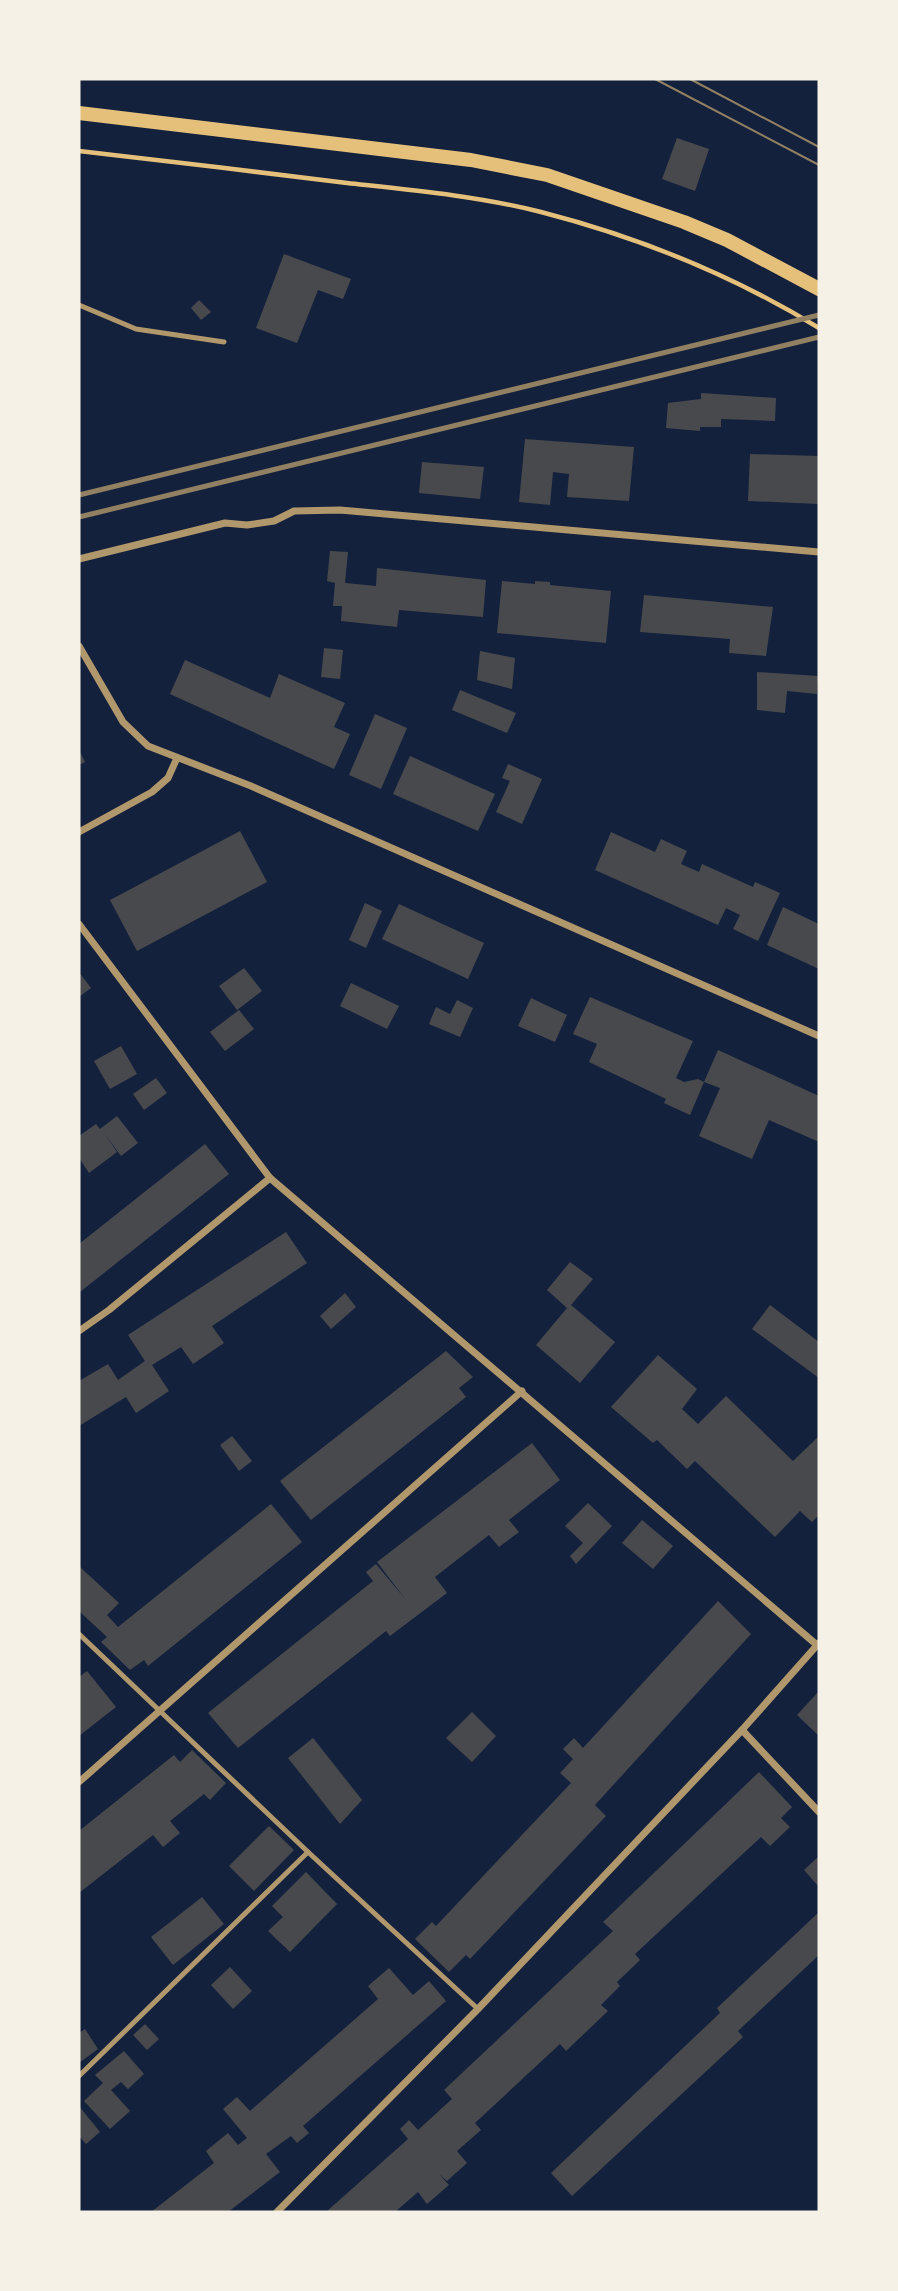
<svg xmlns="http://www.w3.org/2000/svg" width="898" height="2291" viewBox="0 0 898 2291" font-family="'Titillium Web',sans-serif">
<rect width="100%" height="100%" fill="#14213d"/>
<g fill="#48494c">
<path d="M677 138 709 149 695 191 662 179Z"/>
<path d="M284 254 351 279 343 299 318 290 297 343 256 328Z"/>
<path d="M199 300 211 312 201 320 191 308Z"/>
<path d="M701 393 776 398 775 421 721 419V427H700V431L666 428 668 403 701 399Z"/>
<path d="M525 439 634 447 629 501 567 497 569 474 553 472 550 505 519 502Z"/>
<path d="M750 454 819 456V504L748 501Z"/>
<path d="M422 462 484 467 480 499 419 493Z"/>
<path d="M330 551 348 552 345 583 376 586 377 568 486 580 483 617 399 610 397 627 341 621 342 606H333L335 583 327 581Z"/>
<path d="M502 581 535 584V581L550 582V585L611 591 606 643 497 633Z"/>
<path d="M644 595 773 607 766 656 729 653 730 639 640 632Z"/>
<path d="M324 648 343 650 340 679 321 677Z"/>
<path d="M480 651 515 658 512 689 477 680Z"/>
<path d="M185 660 270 698 279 674 345 703 334 727 350 734 334 769 170 694Z"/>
<path d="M757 672 818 676 817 694 787 691 785 713 757 710Z"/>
<path d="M460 690 516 713 507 733 452 710Z"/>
<path d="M375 714 407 728 381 789 349 775Z"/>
<path d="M79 750 85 762 79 765Z"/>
<path d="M410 756 495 794 478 831 393 794Z"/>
<path d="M508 764 542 779 522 824 496 812 510 781 502 778Z"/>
<path d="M240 831 267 882 137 951 110 900Z"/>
<path d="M611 832 655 852 661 839 687 851 681 864 699 872 702 864 753 887 755 882 780 893 758 941 733 929 740 915 726 908 718 925 595 870Z"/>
<path d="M365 903 382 911 366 948 349 940Z"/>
<path d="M399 904 484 943 468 979 382 939Z"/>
<path d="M783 907 819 924V969L767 945Z"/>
<path d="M244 968 262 991 237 1010 219 986Z"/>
<path d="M79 972 91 988 79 997Z"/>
<path d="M351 983 399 1006 387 1029 340 1006Z"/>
<path d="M590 997 693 1041 676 1078 684 1082 698 1079 704 1082 690 1115 664 1103 666 1099 589 1062 597 1044 573 1034Z"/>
<path d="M531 998 567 1015 555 1042 518 1026Z"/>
<path d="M457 1000 473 1008 460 1037 429 1024 436 1007 450 1014Z"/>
<path d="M239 1010 254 1029 225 1051 210 1032Z"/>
<path d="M121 1046 137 1074 110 1089 94 1061Z"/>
<path d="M718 1050 819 1096V1142L769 1120 752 1159 699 1136 720 1088 704 1082Z"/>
<path d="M156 1078 167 1093 144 1110 133 1094Z"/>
<path d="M117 1116 138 1143 121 1156 104 1133 117 1152 89 1173 79 1158V1136L96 1124 100 1129Z"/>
<path d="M205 1144 229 1174 80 1292 79 1244Z"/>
<path d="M286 1232 307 1263 212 1326 224 1343 193 1364 181 1347 152 1365 169 1391 136 1413 126 1397 79 1426V1381L108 1364 118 1380 145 1361 128 1335Z"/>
<path d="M570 1262 593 1279 571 1305 615 1342 580 1383 536 1345 567 1308 547 1290Z"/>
<path d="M345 1293 356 1307 331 1329 320 1316Z"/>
<path d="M770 1305 819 1342V1378L752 1329Z"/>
<path d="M446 1351 473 1377 459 1388 466 1397 311 1520 280 1481Z"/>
<path d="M658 1355 697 1389 682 1409 698 1424 726 1396 793 1461 819 1436V1515L812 1522 800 1511 775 1537 695 1461 687 1469 657 1440 653 1443 611 1407Z"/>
<path d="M232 1436 252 1461 239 1471 220 1445Z"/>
<path d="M532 1443 560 1480 509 1520 519 1532 499 1547 489 1535 458 1559 435 1577 447 1593 390 1636 386 1631 238 1748 208 1713 373 1581 366 1572 376 1564 406 1600 377 1562Z"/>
<path d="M588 1503 612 1526 576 1564 570 1556 583 1543 565 1526Z"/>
<path d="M271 1504 302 1542 148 1666 144 1660 130 1670 101 1642 107 1637 79 1611V1566L119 1603 107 1615 118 1627Z"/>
<path d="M642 1520 673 1546 653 1569 622 1543Z"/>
<path d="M718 1601 751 1634 595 1805 606 1816 470 1959 466 1955 449 1972 415 1939 432 1922 436 1926 571 1783 560 1773 573 1759 563 1749 574 1738 583 1748Z"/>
<path d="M87 1671 116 1707 79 1736V1677Z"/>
<path d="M819 1691V1736L797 1715Z"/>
<path d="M472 1712 496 1736 472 1762 446 1738Z"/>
<path d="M313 1738 362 1800 340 1824 288 1758Z"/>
<path d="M192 1750 226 1783 210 1800 204 1794 170 1821 180 1833 163 1847 153 1835 79 1893V1831L174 1755 180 1762Z"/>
<path d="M759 1772 792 1807 781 1818 790 1827 770 1846 761 1837 635 1954 640 1960 617 1982 620 1986 601 2005 608 2011 566 2051 560 2044 475 2123 481 2130 457 2151 467 2163 447 2181 439 2174 449 2185 427 2204 418 2192 395 2212H326L408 2139 400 2129 409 2120 418 2130 452 2099 444 2090 613 1931 603 1922Z"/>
<path d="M269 1826 294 1850 254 1891 229 1866Z"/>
<path d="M819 1856V1887L804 1870Z"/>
<path d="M306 1872 337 1904 290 1952 268 1931 283 1917 272 1906Z"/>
<path d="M202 1897 224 1924 173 1965 151 1937Z"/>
<path d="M819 1912V1955L738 2031 743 2037 572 2196 551 2173 720 2013 717 2008Z"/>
<path d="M230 1967 252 1991 233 2009 211 1985Z"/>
<path d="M389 1968 413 1995 429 1981 446 2001 303 2126 309 2133 297 2143 291 2136 266 2154 280 2172 228 2212H151L214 2163 206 2151 228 2133 238 2145 247 2138 223 2109 237 2097 250 2111 378 1999 368 1986Z"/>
<path d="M145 2024 159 2039 147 2050 133 2035Z"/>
<path d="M85 2029 98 2049 79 2063V2033Z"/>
<path d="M124 2051 144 2074 128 2089 121 2082 111 2090 130 2111 110 2129 84 2101 103 2083 95 2075Z"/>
<path d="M79 2106 100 2132 86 2144 79 2136Z"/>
</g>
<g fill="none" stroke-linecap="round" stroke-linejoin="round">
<path stroke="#e5c07b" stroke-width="4.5" d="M79 151C168 161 258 172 347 183 412 190 478 196 541 212 638 237 734 276 819 328"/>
<g stroke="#b1986c" stroke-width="5">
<path d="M79 305 136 329 224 342"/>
<path d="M79 1634 308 1852 478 2009"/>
<path d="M79 2076 308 1852"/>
</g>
<g stroke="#b1986c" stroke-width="7">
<path d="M79 559 225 523 247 525 274 521 294 511 340 510 819 552"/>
<path d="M79 646 123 722 148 746 251 786 819 1036"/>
<path d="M79 832 152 792 168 778 177 758"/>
<path d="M79 924 270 1178 817 1645"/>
<path d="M79 1331 109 1310 270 1178"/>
<path d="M742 1730 819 1812"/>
<path d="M79 1782 522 1391"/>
<path d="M277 2212 478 2009 742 1730 819 1643"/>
</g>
<path stroke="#e5c07b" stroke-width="14" d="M79 113 471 160 547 175 684 222 727 240 819 289"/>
<g stroke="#918062" stroke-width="2">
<path d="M655 79 819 165"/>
<path d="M690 79 819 147"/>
</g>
<g stroke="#918062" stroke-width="5">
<path d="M79 495 819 315"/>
<path d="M79 517 819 337"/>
</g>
</g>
<rect width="898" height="2291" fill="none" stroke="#f6f1e7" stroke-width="161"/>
</svg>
